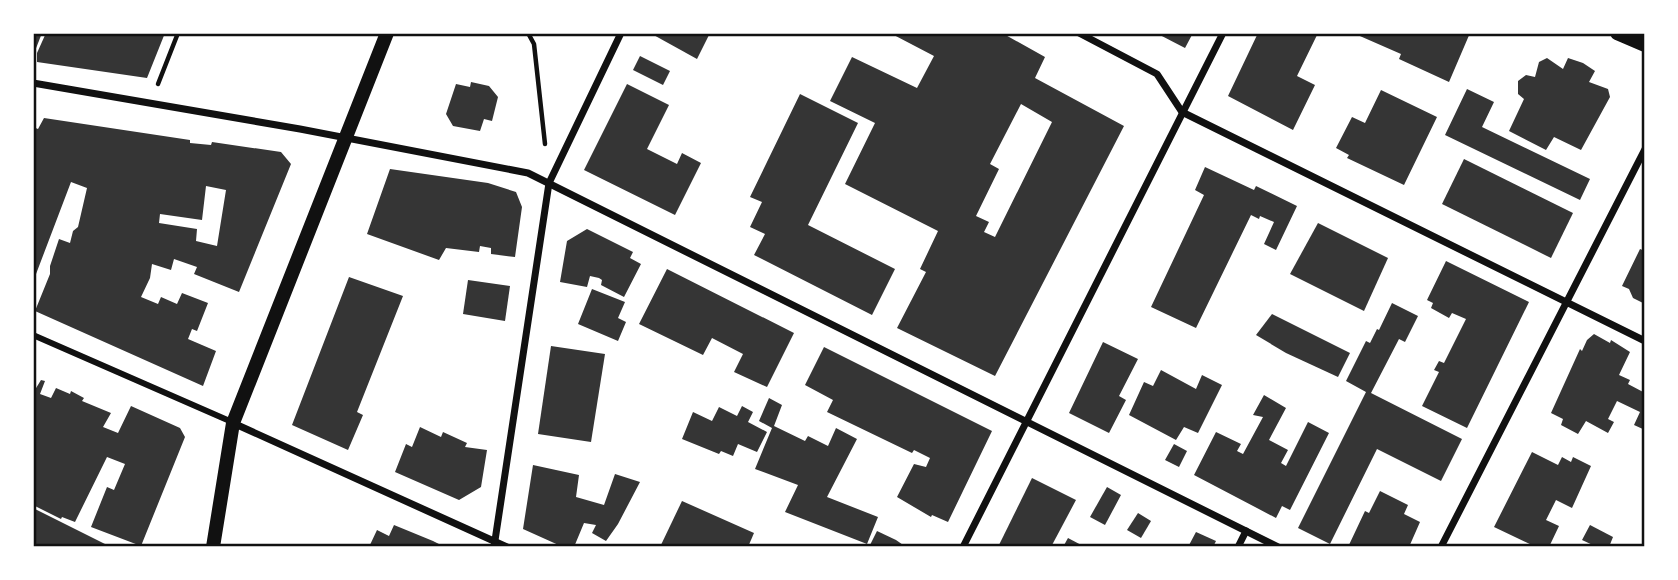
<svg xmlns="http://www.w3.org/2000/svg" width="1678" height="580" viewBox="0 0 1678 580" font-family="'Fira Sans',sans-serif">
<rect width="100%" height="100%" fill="#fff"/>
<g fill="#353535" fill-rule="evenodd">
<path d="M33 33H42L33 56Z"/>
<path d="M46 33H165L147 78 37 62V53Z"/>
<path d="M650 33H710L697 59Z"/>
<path d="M890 33H1002L1045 57 1035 78 1124 126 995 376 897 328 926 272 920 269 938 231 845 184 875 123 830 101 852 57 917 88 934 56ZM1021 104 1052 122 995 237 984 232 989 222 976 216 999 169 990 164Z"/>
<path d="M1156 33H1193L1185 48Z"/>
<path d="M1258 33H1318L1297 76 1315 85 1293 130 1228 96Z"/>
<path d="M1353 33H1470L1449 82 1399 59 1401 54Z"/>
<path d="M640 56 670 71 663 85 633 70Z"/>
<path d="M1547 58 1563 69 1568 58 1583 63 1595 71 1589 82 1608 89 1610 97 1581 150 1554 137 1546 150 1509 131 1524 99 1518 94V81L1526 75 1535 77 1539 62Z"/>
<path d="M471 82 489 86 498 97 492 121 484 119 480 131 453 126 446 114 456 84 470 87Z"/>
<path d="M627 84 669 105 647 149 677 164 682 153 701 163 675 215 584 170Z"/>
<path d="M1467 89 1494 102 1482 127 1590 179 1580 200 1445 135Z"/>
<path d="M1381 90 1437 117 1404 185 1347 158 1349 155 1336 148 1352 117 1365 123Z"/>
<path d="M800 94 858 123 808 225 895 269 872 315 754 255 765 234 750 227 762 202 750 197Z"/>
<path d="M44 118 190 140V143L211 145 212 142 281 152 291 164 239 292 194 274 197 267 174 259 171 270 152 264 150 278 141 297 158 304 161 297 177 304 182 293 208 303 197 331 192 329 188 339 216 351 203 386 35 311 50 274V266L59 239 70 243 73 231 78 227 87 188 71 182 33 282V127L38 129ZM206 186 226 190 217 246 196 241 197 229 159 223 160 214 202 220Z"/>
<path d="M1464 159 1573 213 1551 258 1442 204Z"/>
<path d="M1205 167 1254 190 1256 186 1297 206 1276 250 1264 244 1274 222 1260 216 1259 219 1251 215 1196 328 1151 307 1204 195 1195 190Z"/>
<path d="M390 169 488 183 516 192 522 207 515 257 491 254V248L480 246 479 252 446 248 439 260 367 234Z"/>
<path d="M1318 223 1388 258 1364 311 1290 274Z"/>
<path d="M587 229 633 252 630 258 641 264 624 297 601 285 602 280 599 278 590 276 587 287 560 282 567 241Z"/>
<path d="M1640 249 1645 251V304L1633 298 1629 289 1622 286Z"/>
<path d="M1446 261 1529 302 1467 428 1422 406 1439 372 1434 370 1439 361 1444 363 1466 319 1452 313 1449 318 1431 308 1433 303 1427 300Z"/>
<path d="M667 269 794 333 767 387 734 372 743 354 712 338 703 355 639 324Z"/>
<path d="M349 277 403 296 357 412 363 415 348 450 292 425Z"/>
<path d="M468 280 510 286 505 321 463 314Z"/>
<path d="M592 289 625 302 618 318 626 322 618 341 578 324Z"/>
<path d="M1392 303 1418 316 1405 342 1399 339 1371 393 1462 439 1441 481 1377 449 1330 544 1298 528 1366 392 1346 381 1366 341 1370 343 1377 329 1379 330Z"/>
<path d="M1272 314 1350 353 1338 377 1286 353 1256 335Z"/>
<path d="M1594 334 1610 343 1611 340 1630 352 1619 375 1630 380 1628 384 1645 393V430L1634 425 1640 412 1617 401 1608 419 1614 422 1608 433 1586 421 1578 434 1561 425 1563 419 1551 413 1580 349 1582 351 1587 340Z"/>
<path d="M1103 342 1138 359 1119 396 1126 400 1109 433 1069 413Z"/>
<path d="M551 346 605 354 591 442 538 434Z"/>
<path d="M824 347 992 431 948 522 932 515 931 517 897 497 914 464 926 467 930 458 914 450 912 453 827 412 833 400 805 385Z"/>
<path d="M1161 370 1196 389 1202 375 1222 385 1198 433 1184 427 1176 440 1129 415 1144 382 1153 386Z"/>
<path d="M41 380 45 381 40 394 51 398 56 388 70 394 71 391 84 398 82 401 111 413 103 427 118 433 131 406 180 428 185 437 141 546 91 527 107 487 114 490 125 464 107 457 75 522 62 517 61 519 33 505V393Z"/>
<path d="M1264 395 1286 408 1269 440 1288 450 1281 463 1286 466 1308 422 1329 433 1290 510 1282 506 1276 518 1194 475 1216 432 1241 444 1237 451 1243 454 1263 417 1253 415Z"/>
<path d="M769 398 782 405 774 426 805 441 808 436 828 446 836 428 857 439 827 497 878 517 867 544 785 512 798 485 755 469 772 428 759 421Z"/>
<path d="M742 406 753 412 748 422 767 432 757 452 738 444 733 456 721 451 719 454 682 439 693 412 712 421 719 407 737 416Z"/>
<path d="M420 427 441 437 443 432 467 443 465 447 487 450 481 487 459 500 395 472 406 444 412 447Z"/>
<path d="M1174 444 1187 451 1179 467 1165 460Z"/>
<path d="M1532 452 1558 465 1562 457 1571 462 1573 457 1591 466 1572 508 1556 500 1546 520 1559 526 1549 547H1536L1494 527Z"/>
<path d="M533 465 579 475 576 497 604 505 615 474 640 482 618 524 606 541 592 533 596 525 584 523 574 547H563L523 529Z"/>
<path d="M1032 478 1076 500 1051 547H998Z"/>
<path d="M1107 487 1121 495 1105 525 1090 517Z"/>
<path d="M1380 491 1408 505 1404 514 1420 522 1409 547H1348L1365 511 1369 513Z"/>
<path d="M682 501 754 533 748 547H660Z"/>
<path d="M33 508 111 547H33Z"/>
<path d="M1138 513 1151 521 1141 538 1127 530Z"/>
<path d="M394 525 433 541 445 547H369L377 530 389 536Z"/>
<path d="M1590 525 1613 537 1609 547H1597L1582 540Z"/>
<path d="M877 531 896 540 906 547H869Z"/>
<path d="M1196 532 1216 541 1213 547H1188Z"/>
<path d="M1068 538 1085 547H1063Z"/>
</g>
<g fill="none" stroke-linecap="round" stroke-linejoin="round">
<g stroke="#111" stroke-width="4.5">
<path d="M528 33 534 44 545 144"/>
<path d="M158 84 178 33"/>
</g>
<path stroke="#111" stroke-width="6" d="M33 335 232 422"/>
<g stroke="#111" stroke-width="7">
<path d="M1079 33 1157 74 1182 112 1645 341"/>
<path d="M33 83 300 129 528 173 1278 547"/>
<path d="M233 423 507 547"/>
<path d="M494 547 549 183 621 33"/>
<path d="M963 547 1223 33"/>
<path d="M1238 547 1246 531"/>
<path d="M1441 547 1645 149"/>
</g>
<g stroke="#111" stroke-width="14">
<path d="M1617 33 1645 45"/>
<path d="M213 547 233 423 387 33"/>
</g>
</g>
<rect width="1678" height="580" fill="none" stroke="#ffffff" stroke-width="70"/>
<rect x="35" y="35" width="1608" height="510" fill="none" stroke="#111" stroke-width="2.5"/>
</svg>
